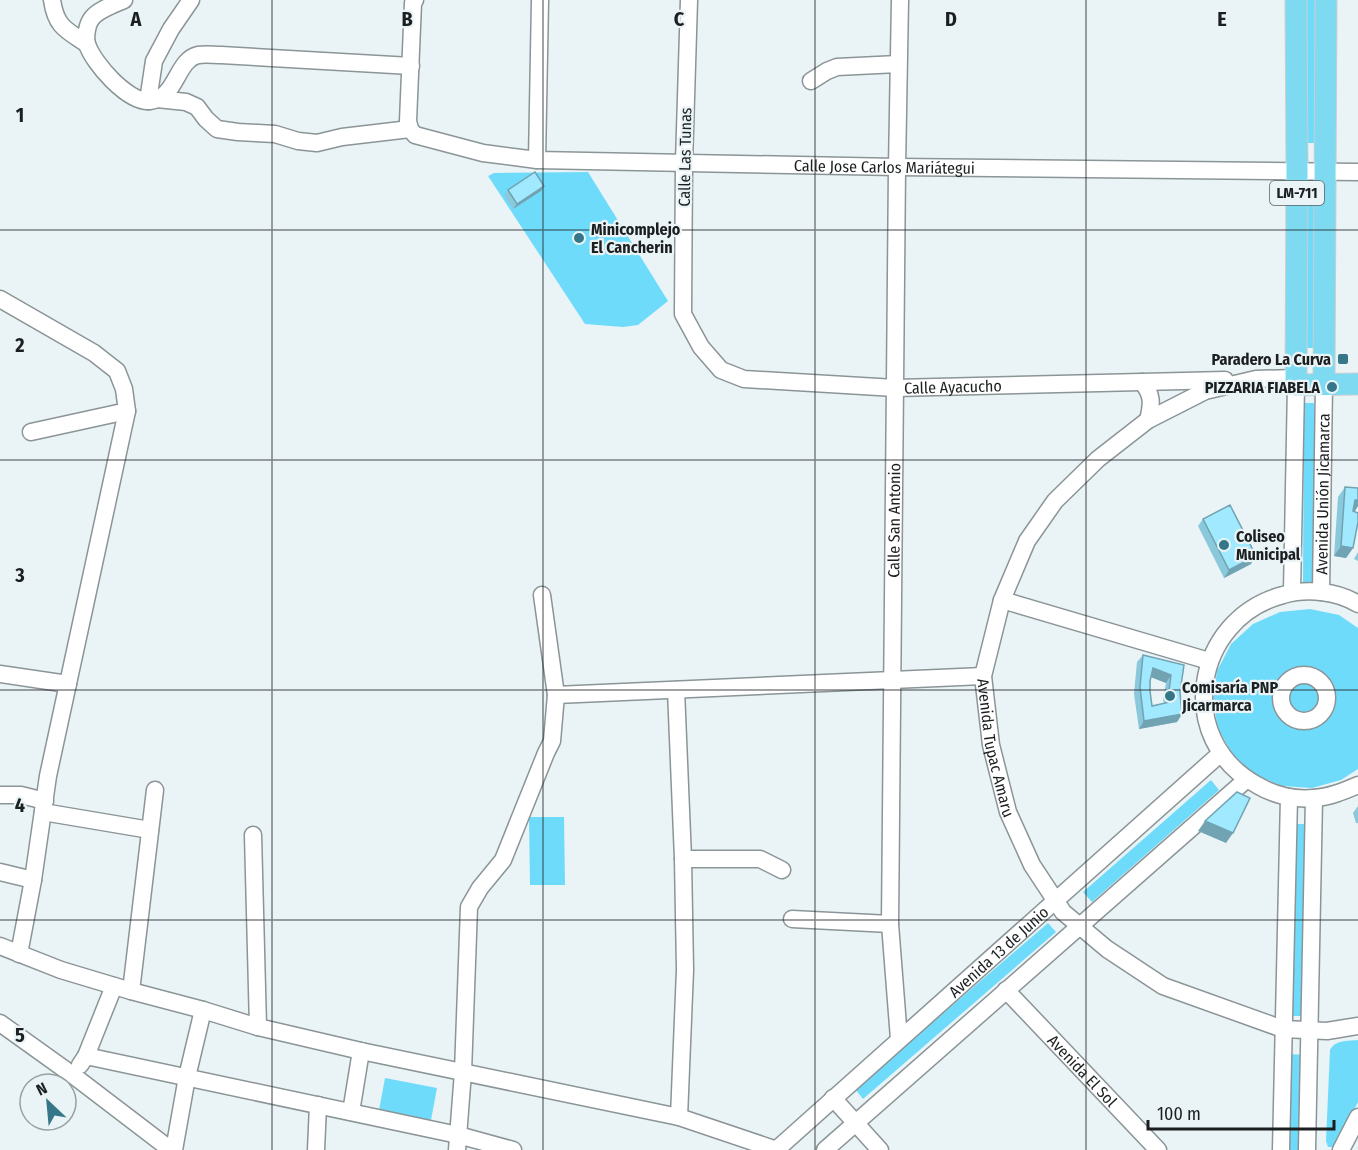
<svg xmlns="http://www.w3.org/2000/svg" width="1358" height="1150" viewBox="0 0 1358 1150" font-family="'Fira Sans Condensed',sans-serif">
<rect width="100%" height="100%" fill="#eaf4f7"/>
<g fill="#6fdbfa">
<path d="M1305 0H1318L1316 143H1302Z"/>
<path d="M588 172 668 301 638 325 623 327 585 324 488 176 494 173Z"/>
<path d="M1305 185H1319L1316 348H1302Z"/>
<path d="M1304 403H1314V582H1303Z"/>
<path d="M1310 609 1339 615 1358 628V769L1341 780 1312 788 1282 786 1255 775 1233 755 1218 729 1213 700 1217 671 1231 644 1253 624 1280 612Z"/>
<path d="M1211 780 1219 790 1092 902 1083 892Z"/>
<path d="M529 817H564L565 885H530Z"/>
<path d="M1296 824H1311L1304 1016H1288Z"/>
<path d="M1048 923 1056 932 863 1099 855 1089Z"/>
<path d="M1358 1040V1102L1338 1141 1332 1147H1328L1326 1141 1330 1050C1335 1040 1347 1041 1358 1040Z"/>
<path d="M1290 1054 1304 1055 1301 1150H1287Z"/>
<path d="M385 1078 437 1088 431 1120 379 1110Z"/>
</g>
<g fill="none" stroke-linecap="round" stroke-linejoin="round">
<defs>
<g id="minor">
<path d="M52 0C56 27 66 30 87 44"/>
<path d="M124 0C115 4 98 10 92 18 87 24 85 37 87 44 93 63 128 103 150 101 177 98 176 60 198 55 205 54 214 55 221 55L411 66"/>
<path id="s1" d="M415 0 413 3 408 121 410 129 415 135 483 153 537 160 897 167 1358 172"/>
<path id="s2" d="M689 0 684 163 683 314 701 347 721 370 744 379 895 388 1225 380"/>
<path d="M811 81 827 71 837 67 898 64"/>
<path d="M157 99 186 102 197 107 206 119 217 129 238 132 275 134 298 141 317 143 342 137 410 129"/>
<path d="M148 101 154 61 171 29 191 0"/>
<path d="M537 160 540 0"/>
<path d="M0 299 94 353 117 371 124 389 127 411 48 776 33 880 19 954"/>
<path id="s3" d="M1296 378 1256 379 1205 391 1148 420 1098 459 1055 501 1027 541 1002 600 983 676 991 745 1008 812 1032 865 1063 912 1107 949 1163 986 1283 1029 1327 1031 1358 1026"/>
<path d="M1142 382C1153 395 1152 404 1148 420"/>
<path d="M31 432 127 411"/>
<path d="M1292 592 1296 385"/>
<path id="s4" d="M1321 592 1324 384"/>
<path d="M1002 600 1209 661"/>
<path d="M1358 604C1337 591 1307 588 1283 595 1193 619 1174 740 1257 785 1274 795 1294 800 1314 798 1330 797 1344 791 1358 785"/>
<path d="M0 674 68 684"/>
<circle cx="1304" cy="698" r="23"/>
<path d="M676 690 683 859 685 970 679 1117"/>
<path d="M556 695 983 676"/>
<path d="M0 795H21L45 801"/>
<path d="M43 812 150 830"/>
<path d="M253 835 258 1027"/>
<path d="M683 859H760L782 870"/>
<path d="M0 872 33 880"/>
<path d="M792 919 890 924"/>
<path d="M0 946 61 970 131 991 203 1010 258 1027 361 1051 679 1117 777 1150"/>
<path id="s5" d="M1006 990 1158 1150"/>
<path d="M131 991 155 790"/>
<path d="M0 1023 74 1076 171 1150"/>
<path id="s6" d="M899 1039 890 924 897 167 900 0"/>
<path d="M86 1056 458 1135 513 1150"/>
<path d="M80 1065 86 1056 114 986"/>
<path d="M833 1098 880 1150"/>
<path d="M351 1112 361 1051"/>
<path d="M174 1150 187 1077 203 1010"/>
<path d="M316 1150 318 1105"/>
<path d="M457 1150 463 1072 469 907 480 888 503 860 546 753 552 741 556 695 542 595"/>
<path id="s7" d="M776 1150 1221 753"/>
<path d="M825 1150 1247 779"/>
<path d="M1281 1150 1289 797"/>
<path d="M1307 1150 1314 798"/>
<path d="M1341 1150 1358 1117"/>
</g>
<g id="major">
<path d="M1296 0 1297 172 1296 385 1358 384"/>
<path d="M1324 384 1326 0"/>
</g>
</defs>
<use href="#minor" stroke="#8b9497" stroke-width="19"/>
<use href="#major" stroke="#cdcece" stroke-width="23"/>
<use href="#minor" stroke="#fff" stroke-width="16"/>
<use href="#major" stroke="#7ddaf0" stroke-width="21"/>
</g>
<g fill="#8ac8db" fill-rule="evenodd">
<path d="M508 190 541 191 513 209 504 195Z"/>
<path d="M1345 487 1355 511H1353V548L1346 558 1334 556 1338 497Z"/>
<path d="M1203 519 1251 564 1224 578 1198 526Z"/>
<path d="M1358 552V561L1354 559Z"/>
<path d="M1143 655 1184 665 1180 692 1182 714 1177 722 1139 729 1134 694 1137 662ZM1151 677 1166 683 1163 699 1164 704 1152 706 1150 691Z"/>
<path d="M1358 806V823H1356L1353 813Z"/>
</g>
<g fill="#71a3b2">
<path d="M544 186 541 191 513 209 517 204Z"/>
<path d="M1355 500H1358V506L1355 511 1348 510Z"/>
<path d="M1341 546 1353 548 1346 558 1334 556Z"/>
<path d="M1256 556 1251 564 1224 578 1229 570Z"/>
<path d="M1153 668 1171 675 1166 683 1148 676Z"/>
<path d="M1182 714 1177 722 1139 729 1144 721Z"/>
<path d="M1205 821 1233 833 1226 843 1198 831Z"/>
</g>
<g fill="#a1e9ff" stroke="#71a3b2" stroke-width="1.5" fill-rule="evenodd">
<path d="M535 172 544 186 517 204 508 190Z"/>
<path d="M1345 487 1358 488V500H1355L1353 511 1358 513V522L1353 548 1341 546Z"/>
<path d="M1230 505 1256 556 1229 570 1203 519Z"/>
<path d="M1143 655 1184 665 1180 692 1182 714 1144 721 1140 687ZM1153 668 1171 675 1169 691 1170 702 1152 706 1150 691V681Z"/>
<path d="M1237 792 1250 798 1233 833 1205 821Z"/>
</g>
<path fill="none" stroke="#1c1f20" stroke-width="1.5" stroke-opacity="0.55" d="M272 0V1150M543 0V1150M815 0V1150M1086 0V1150M0 230H1358M0 460H1358M0 690H1358M0 920H1358"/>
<g fill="#357789" stroke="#eaf4f7" stroke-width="2">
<circle cx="579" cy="238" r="6"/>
<rect x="1337" y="353" width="12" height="12" rx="3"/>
<circle cx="1332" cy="387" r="6"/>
<circle cx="1224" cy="545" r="6"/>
<circle cx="1170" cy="696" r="6"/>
</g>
<g text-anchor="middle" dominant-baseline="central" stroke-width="4.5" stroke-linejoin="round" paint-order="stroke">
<rect fill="#eaf4f7" stroke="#5a5f60" stroke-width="1.5" x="1270" y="181" width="54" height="24" rx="4.5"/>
<g font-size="15" font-weight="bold" fill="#1c1f20">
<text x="1297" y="193">LM-711</text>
</g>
<g font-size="16" fill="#1c1f20" stroke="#eaf4f7">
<text transform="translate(685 157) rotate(-89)">Calle Las Tunas</text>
<text stroke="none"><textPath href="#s1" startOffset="610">Calle Jose Carlos Mariátegui</textPath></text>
<text stroke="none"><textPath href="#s2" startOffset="616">Calle Ayacucho</textPath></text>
<text stroke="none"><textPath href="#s4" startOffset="98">Avenida Unión Jicamarca</textPath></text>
<text stroke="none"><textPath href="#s6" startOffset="519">Calle San Antonio</textPath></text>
<text stroke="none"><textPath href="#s3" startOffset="544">Avenida Tupac Amaru</textPath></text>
<text stroke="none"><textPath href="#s7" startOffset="298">Avenida 13 de Junio</textPath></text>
<text stroke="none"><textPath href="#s5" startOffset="111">Avenida El Sol</textPath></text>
</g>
<g font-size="16" font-weight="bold" fill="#1c1f20" stroke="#eaf4f7" text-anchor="start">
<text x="591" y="229">Minicomplejo<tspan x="591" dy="18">El Cancherin</tspan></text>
<text x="1331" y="359" text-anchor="end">Paradero La Curva</text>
<text x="1320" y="387" text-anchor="end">PIZZARIA FIABELA</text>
<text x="1236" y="536">Coliseo<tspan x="1236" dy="18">Municipal</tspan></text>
<text x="1182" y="687">Comisaría PNP<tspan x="1182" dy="18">Jicarmarca</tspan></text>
</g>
</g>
<g font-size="20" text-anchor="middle" font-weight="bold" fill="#1c1f20" stroke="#eaf4f7" stroke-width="4.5" stroke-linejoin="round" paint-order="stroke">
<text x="136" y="26">A</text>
<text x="407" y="26">B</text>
<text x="679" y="26">C</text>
<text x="951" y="26">D</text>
<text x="1222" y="26">E</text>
<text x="20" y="122">1</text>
<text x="20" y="352">2</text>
<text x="20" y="582">3</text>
<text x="20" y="812">4</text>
<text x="20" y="1042">5</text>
</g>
<g transform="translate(48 1102) rotate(334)"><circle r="28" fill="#eaf4f7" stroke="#989fa1" stroke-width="1.5"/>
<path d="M0-4.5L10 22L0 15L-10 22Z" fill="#357789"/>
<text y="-9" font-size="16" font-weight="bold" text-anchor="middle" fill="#1c1f20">N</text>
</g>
<path d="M1148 1120v9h186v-9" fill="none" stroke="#1c1f20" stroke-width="3"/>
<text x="1157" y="1120" font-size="18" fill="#1c1f20" stroke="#eaf4f7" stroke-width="4.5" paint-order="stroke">100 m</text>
</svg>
